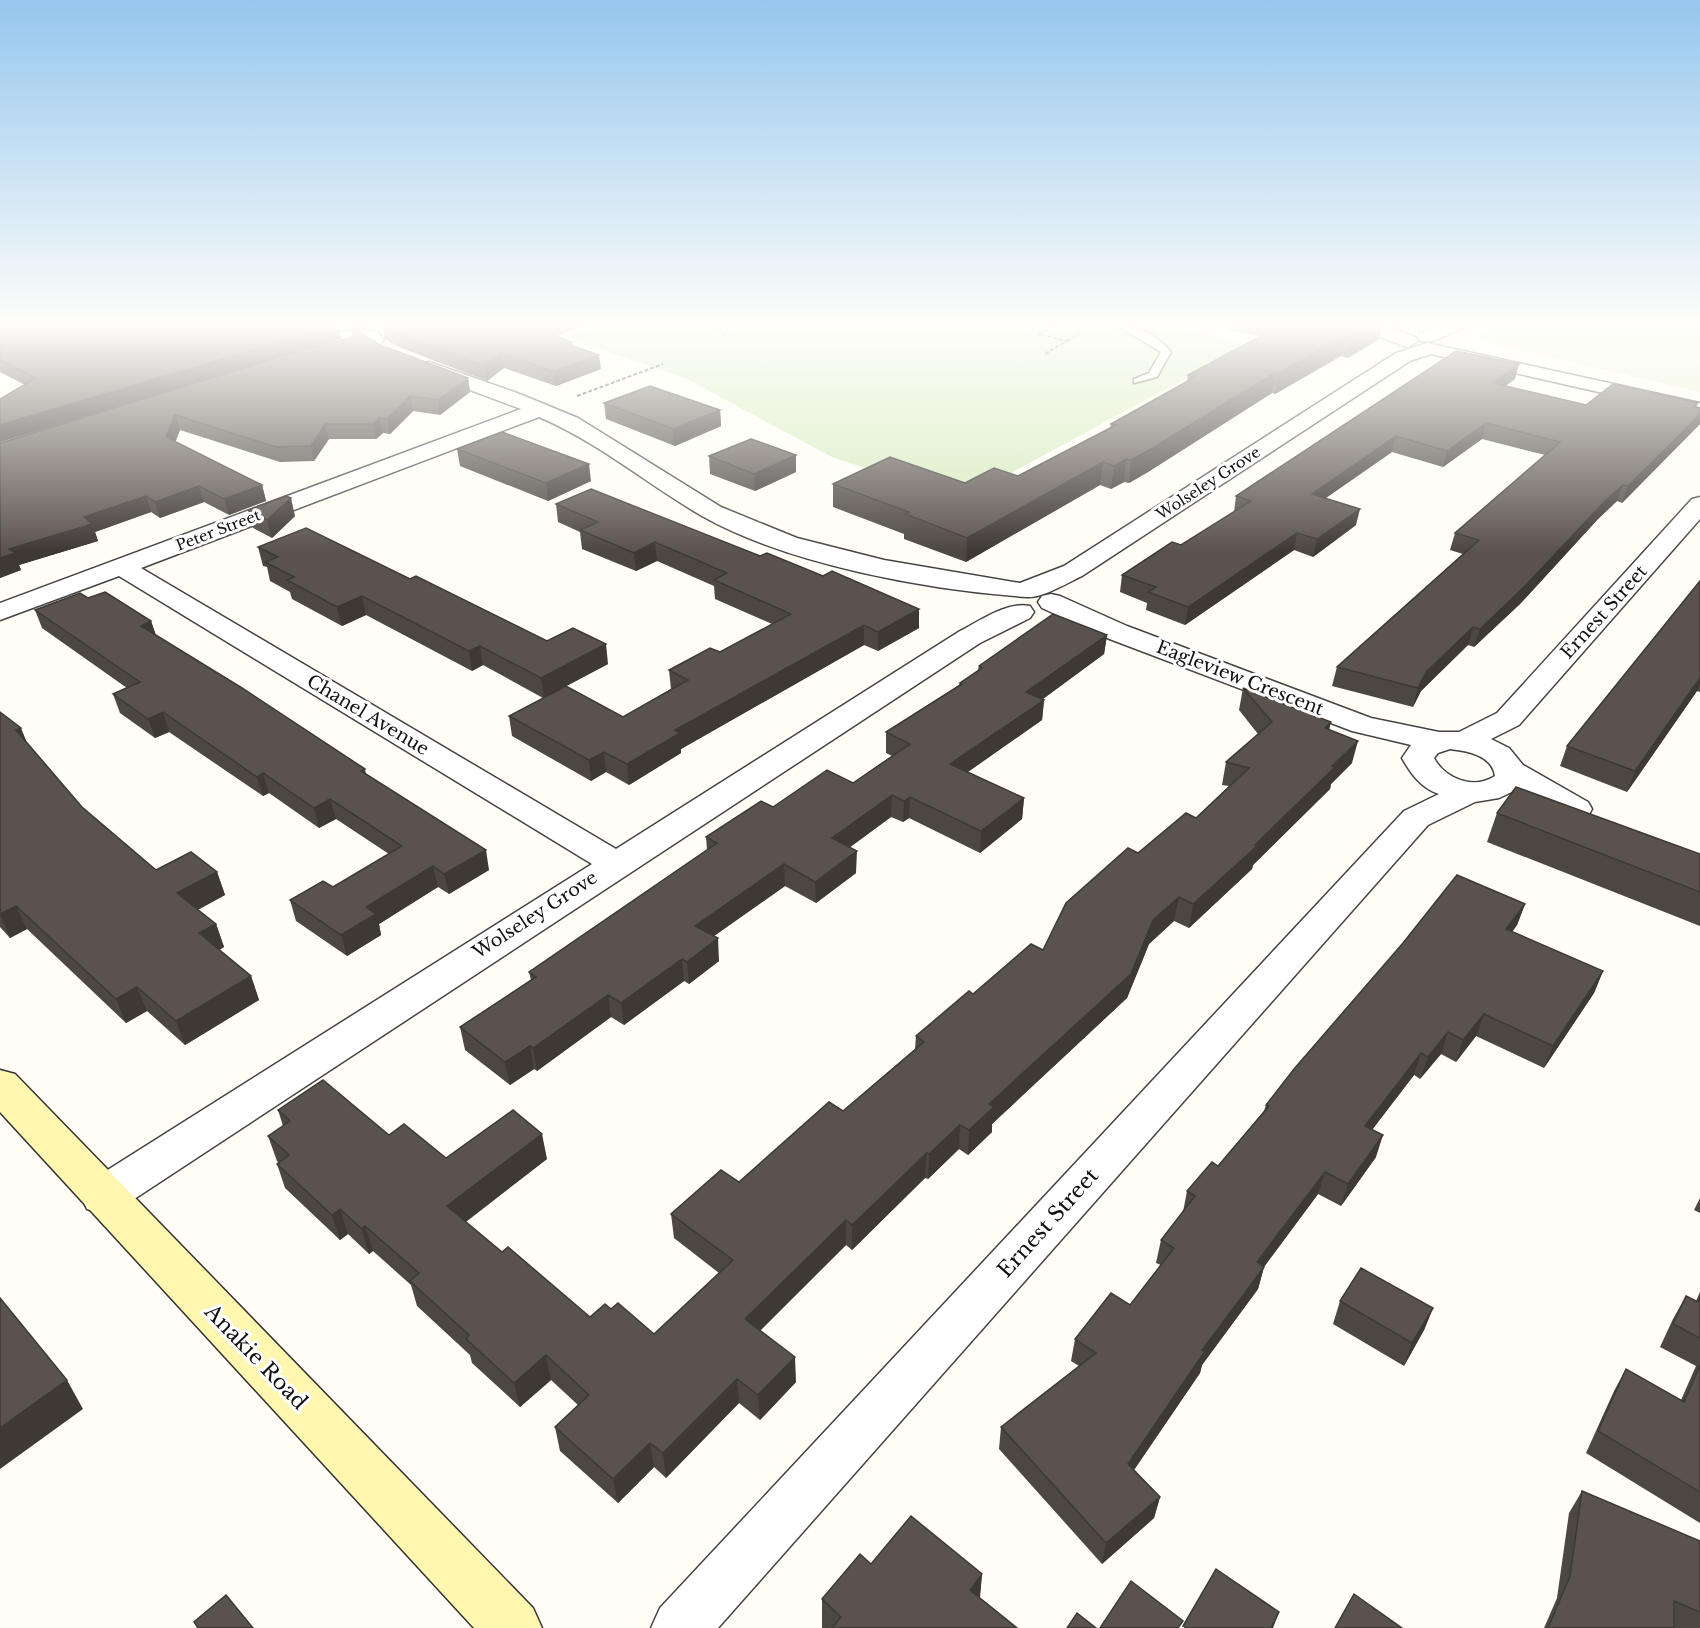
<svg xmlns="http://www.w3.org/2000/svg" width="1700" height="1628" viewBox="0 0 1700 1628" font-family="'Libre Baskerville',serif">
<rect width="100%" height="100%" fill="#fffdf5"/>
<path fill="#d5ebbd" d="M607 324H1179L1245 346 998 480 979 475 944 494 832 457 685 378 567 338Z"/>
<path fill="#e6f2cf" d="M1498 324H1700V392L1474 339Z"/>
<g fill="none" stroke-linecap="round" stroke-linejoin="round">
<defs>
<path id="service" d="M1114 324C1133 324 1159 336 1171 352L1157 377 1134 383V379L1149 373 1161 352Z"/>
<g id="minor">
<path d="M1355 324H1381L1415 337 1418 341 1408 347 1401 345 1357 328Z"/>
<path d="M1441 324H1465L1463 328 1434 341H1420L1418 337 1420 333Z"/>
<path d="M357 329 378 332 384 340C372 356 348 351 331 347L328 343 336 333Z"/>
<path d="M1427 343 1700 403V415L1431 354 1410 361 1082 576C1067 583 1043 598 1027 597 928 590 789 565 702 516 647 484 598 442 539 417L141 568 616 849 960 631C980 621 1007 601 1030 606L1034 612 1030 618 980 643 119 1209 103 1214 87 1209 81 1196 87 1183 592 864 119 576 0 620V603L521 409 422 372 419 368 422 364 429 362 517 393 578 418 721 507 797 538 884 560 1020 583 1064 566 1396 353Z"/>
<path d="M1700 497V519L1519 725 1491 739 1509 748 1523 765 1588 802 1592 809 1588 816C1562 822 1539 801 1518 789L1499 798 1475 802 1428 825 718 1628H651L660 1608 1404 811 1439 794C1421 788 1411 774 1402 758L1411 745 1352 731 1107 638 1042 608 1038 602 1042 596 1051 594 1060 596 1127 626 1371 718 1439 732H1459L1497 713 1692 499ZM1450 749C1467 751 1492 755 1495 776 1474 790 1445 779 1434 758L1438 753Z"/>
</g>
<path id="secondary" d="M0 1070 15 1074 533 1608 542 1628H474L0 1112Z"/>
</defs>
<use href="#service" stroke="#444" stroke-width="3"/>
<use href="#minor" stroke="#444" stroke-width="3"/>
<use href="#secondary" stroke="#333" stroke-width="3"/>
<g stroke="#333" stroke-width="2" stroke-dasharray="4 2" stroke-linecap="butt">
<path d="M715 324 725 334"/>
<path d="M1067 341 1080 334"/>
<path d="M1045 354 1067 341 1039 334 1052 327 1048 324"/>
<path d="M577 396 663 364"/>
</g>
<use href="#service" fill="#fff" fill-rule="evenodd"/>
<use href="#minor" fill="#fff" fill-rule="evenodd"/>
<use href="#secondary" fill="#fff6b0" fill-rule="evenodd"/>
</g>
<g fill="#4d4742">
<path d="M0 324 341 339 312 348 351 338 353 334 352 329 380 345 468 378 470 392 440 415 413 411 390 434 383 433 376 439H329L314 461 280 462 180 430 175 442 262 485 266 501 229 515 204 502 160 518 151 512 95 532 98 541 19 565 21 570 0 578V443L245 368 0 442V399L25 385 0 372Z"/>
<path d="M344 324H380L362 329Z"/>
<path d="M386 324H588L556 336 572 342V346L601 369 556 386 504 368 487 381 399 347 385 339 382 325Z"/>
<path d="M1229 324H1382L1379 339 1348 358 1341 356 1275 394 1272 393 1148 472 1129 483 1124 482 1111 489 1100 485 966 562 904 539V534L833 507V484L965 483 1018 476 1110 428 1111 424 1187 382 1188 375 1261 336 1228 330Z"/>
<path d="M1387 324H1403L1397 328Z"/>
<path d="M1515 379 1505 386 1586 405 1698 403 1696 407 1700 424 1622 503 1617 501 1598 519 1520 604 1474 647 1468 645 1421 691 1413 707 1332 686 1337 667 1463 554 1450 550 1455 533 1545 455 1482 439 1443 467 1392 452 1326 498 1356 525 1313 557 1294 550 1185 625 1146 610 1147 603 1120 592 1122 575 1181 545 1234 512 1236 496Z"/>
<path d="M604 403 720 410 721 426 675 446 606 419Z"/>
<path d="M457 449 591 481 548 501 460 466Z"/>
<path d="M709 456 796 472 755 491 710 474Z"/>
<path d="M556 504 760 556 823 576 919 609V628L878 651 864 645 681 749V753L629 785 606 772 591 781 512 736 509 716 543 698 483 665 472 671 366 615 342 626 292 599 290 592 270 581 267 567 263 566 258 547 410 579 547 641 608 664 566 686 623 717 671 689 669 670 720 652 772 624 715 599 714 586 657 561 636 571 582 549 580 532 558 522Z"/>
<path d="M248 510 295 516 272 538 253 528Z"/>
<path d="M1700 581V692L1697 691 1627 792 1560 766 1567 746Z"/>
<path d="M88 598 151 621 156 635 365 769 366 774 489 870 449 894 438 887 379 924 381 935 347 956 296 921 290 900 333 887 389 854 336 819 319 828 269 793 263 796 169 732 155 738 120 713 113 694 127 688 42 628 35 610Z"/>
<path d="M1107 635 1104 654 1043 699 1044 700 1042 720 968 772 1024 798 1022 819 980 853 909 818 903 822 891 817 849 848 856 873 816 903 785 886 714 936 719 961 689 984 684 981 624 1025 611 1017 537 1071 534 1069 510 1085 465 1050 460 1027 531 980 529 972 707 850 706 837 773 807 853 783 892 756 886 753V732L959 685 960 683 978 670 979 666Z"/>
<path d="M1243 688 1329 730 1352 763 1331 784 1330 789 1253 865 1252 869 1189 928 1174 921 1149 944 1127 998 992 1124V1132L968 1155 959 1149 928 1179 925 1178 852 1250 846 1245 760 1330 796 1382 760 1420 739 1403 666 1478 654 1467 618 1503 560 1451 555 1427 578 1405 551 1380 520 1407 472 1363 470 1355 417 1306 411 1285 373 1251 369 1254 348 1234 340 1240 285 1188 277 1164 278 1162 277 1161 268 1136 283 1126 278 1110 389 1135 446 1158 547 1159 466 1222 502 1252 590 1317 611 1309 654 1334 719 1273 674 1238 671 1214 739 1182 843 1111 915 1049 916 1036 973 994 1043 950 1138 853 1196 818 1229 786 1222 785 1226 762 1258 734 1239 710Z"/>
<path d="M0 712 82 807 156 870 217 872 225 895 198 910 216 924 224 947 219 950 251 976 259 1000 185 1045 147 1011 126 1023 27 929 10 938 0 927Z"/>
<path d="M1497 813 1700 854V926L1487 842Z"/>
<path d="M1525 904 1517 925 1512 932 1603 971 1594 993 1544 1068 1476 1036 1456 1062 1441 1054 1420 1079 1414 1075 1372 1130 1376 1157 1341 1206 1318 1194 1264 1267 1258 1289 1202 1365 1200 1373 1134 1470 1160 1497 1154 1518 1102 1564 999 1449 1001 1427 1079 1366 1071 1361 1075 1339 1130 1305 1161 1265 1156 1263 1161 1240 1183 1212 1187 1191 1218 1166 1264 1111 1266 1105Z"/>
<path d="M1700 1198V1213L1694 1210Z"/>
<path d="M1700 1292V1523L1586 1453 1614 1391 1626 1369 1681 1400 1696 1366 1660 1347 1673 1319 1686 1296 1696 1301Z"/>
<path d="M1340 1301 1433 1308 1424 1330 1404 1366 1333 1324Z"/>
<path d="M1582 1491 1700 1541V1628H1544L1557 1598 1569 1513Z"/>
<path d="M871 1564 982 1574 980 1598 1017 1628H822V1599Z"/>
</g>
<g fill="#3f3936">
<path d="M361 324H380L362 329Z"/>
<path d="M548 324H588L539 342 537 328Z"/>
<path d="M1375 324H1382L1379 339 1348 358 1352 337Z"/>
<path d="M338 325 341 339 0 442V425Z"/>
<path d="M1346 336 1341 356 1275 394 1279 373Z"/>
<path d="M502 353 504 368 487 381 484 366Z"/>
<path d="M599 355 601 369 556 386 554 372Z"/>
<path d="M1519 364 1515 379 1489 398 1493 383Z"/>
<path d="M1276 372 1272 393 1148 472 1129 483 1131 460Z"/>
<path d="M468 378 470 392 440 415 438 400Z"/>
<path d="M410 396 413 411 390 434 387 419Z"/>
<path d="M720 410 721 426 675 446 673 429Z"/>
<path d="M1700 414V424L1622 503 1628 486Z"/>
<path d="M175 415 180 430 171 453 166 437Z"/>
<path d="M379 418 383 433 376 439 373 424Z"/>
<path d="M1486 423 1482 439 1443 467 1447 451Z"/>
<path d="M325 424 329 439 314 461 311 446Z"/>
<path d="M1396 436 1392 452 1308 510 1312 494Z"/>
<path d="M796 455V472L755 491 754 474Z"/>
<path d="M1126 459 1124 482 1111 489 1114 466Z"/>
<path d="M1103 462 1100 485 966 562 967 538Z"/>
<path d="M589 464 591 481 548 501 546 483Z"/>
<path d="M262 485 266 501 229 515 224 499Z"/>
<path d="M1623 485 1617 501 1598 519 1520 604 1474 647 1480 629 1604 502Z"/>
<path d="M199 486 204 502 160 518 155 502Z"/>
<path d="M146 496 151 512 95 532 98 541 19 565 21 570 0 578V558L9 549 84 517Z"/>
<path d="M291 498 295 516 272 538 267 520Z"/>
<path d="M1360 509 1356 525 1313 557 1317 539Z"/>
<path d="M1297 533 1294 550 1185 625 1188 607Z"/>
<path d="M655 542 657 561 636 571 634 553Z"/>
<path d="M362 596 366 615 342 626 337 607Z"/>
<path d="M919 609V628L878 651V632Z"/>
<path d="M151 621 157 640 141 626Z"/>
<path d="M864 625V645L681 749V753L629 785 627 764 675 730Z"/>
<path d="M1473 627 1468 645 1421 691 1413 707 1418 688 1426 672Z"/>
<path d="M1107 635 1104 654 1025 712 1026 692Z"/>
<path d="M606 644 608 664 544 698 541 678Z"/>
<path d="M480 646 483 665 472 671 469 651Z"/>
<path d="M1700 678V684L1697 691 1627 792 1635 771Z"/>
<path d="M1044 700 1042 720 949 785 950 764Z"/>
<path d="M163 712 169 732 155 738 148 719Z"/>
<path d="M1331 722 1326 744 1325 728Z"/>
<path d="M21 728 30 750 16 730Z"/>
<path d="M1358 741 1352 763 1331 784 1330 789 1253 865 1252 869 1189 928 1193 904 1255 845Z"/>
<path d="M604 752 606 772 591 781 589 760Z"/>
<path d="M263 773 269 793 263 796 257 777Z"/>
<path d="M892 795 891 817 832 860V838Z"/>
<path d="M910 797 909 818 903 822 904 801Z"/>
<path d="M1024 798 1022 819 980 853 981 831Z"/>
<path d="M330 799 336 819 319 828 314 808Z"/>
<path d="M486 850 489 870 449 894 444 874Z"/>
<path d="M857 851 856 873 816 903 815 882Z"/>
<path d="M784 864 785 886 697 948 695 926Z"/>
<path d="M433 866 438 887 379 924 381 935 347 956 341 935 366 907Z"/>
<path d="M217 872 225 895 185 916 177 893Z"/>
<path d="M1179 897 1174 921 1149 944 1127 998 992 1124V1132L968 1155 969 1130 989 1104 1153 920Z"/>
<path d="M1525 904 1517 925 1499 950 1506 929Z"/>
<path d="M16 906 27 929 10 938 0 914Z"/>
<path d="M216 924 224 947 208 957 199 933Z"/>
<path d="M718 938 719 961 689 984 687 962Z"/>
<path d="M682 959 684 981 624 1025 621 1003Z"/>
<path d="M1603 971 1594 993 1544 1068 1553 1046Z"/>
<path d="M251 976 259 1000 185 1045 176 1021Z"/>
<path d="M137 987 147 1011 126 1023 116 999Z"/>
<path d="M608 995 611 1017 537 1071 533 1048Z"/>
<path d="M1484 1014 1476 1036 1456 1062 1463 1040Z"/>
<path d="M1448 1032 1441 1054 1420 1079 1428 1057Z"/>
<path d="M530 1046 534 1069 510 1085 505 1062Z"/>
<path d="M1421 1053 1414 1075 1358 1148 1365 1126Z"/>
<path d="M960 1125 959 1149 928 1179 929 1154Z"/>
<path d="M542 1134 547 1159 453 1231 447 1206Z"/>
<path d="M1383 1135 1376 1157 1341 1206 1348 1184Z"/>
<path d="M927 1153 925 1178 852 1250V1225Z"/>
<path d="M1325 1172 1318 1194 1251 1284 1257 1262Z"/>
<path d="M340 1209 348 1234 340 1240 332 1215Z"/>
<path d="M846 1220V1245L747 1344 745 1319Z"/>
<path d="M365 1226 373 1251 369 1254 362 1229Z"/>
<path d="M1264 1267 1258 1289 1202 1365 1200 1373 1123 1486 1128 1464 1202 1350Z"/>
<path d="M1433 1308 1424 1330 1404 1366 1412 1343Z"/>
<path d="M546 1355 551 1380 520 1407 514 1383Z"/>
<path d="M795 1357 796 1382 760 1420 758 1395Z"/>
<path d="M737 1379 739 1403 666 1478 663 1453Z"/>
<path d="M67 1380 83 1409 0 1469V1428Z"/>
<path d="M650 1443 654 1467 618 1503 613 1479Z"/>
<path d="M1160 1497 1154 1518 1102 1564 1106 1543Z"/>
<path d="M982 1574 979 1604 970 1590Z"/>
<path d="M1279 1612 1273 1628H1271Z"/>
</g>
<g fill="#5a524d" stroke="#3f3936" stroke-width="1.5">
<path d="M0 324H333L338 325 0 425V399L36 378 0 360Z"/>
<path d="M386 324H548L537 328 572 342 567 344 599 355 554 372 502 353 484 366 396 333 382 325Z"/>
<path d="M1283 324H1375L1352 337 1346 336 1279 373 1276 372 1151 449 1131 460 1126 459 1114 466 1103 462 967 538 905 514 909 512 833 484 890 457 965 483 994 468 1018 476 1116 425 1111 424 1195 377 1188 375Z"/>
<path d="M352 329H360L362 334 380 345 468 378 438 400 410 396 387 419 379 418 373 424H325L311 446 276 447 175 415 166 437 262 485 224 499 199 486 155 502 146 496 84 517 92 524 9 549 15 553 0 558V443L306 349 351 338 355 332Z"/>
<path d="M1456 351 1519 364 1493 383 1586 405 1613 384 1698 403 1694 406 1700 408V414L1628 486 1623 485 1604 502 1525 586 1480 629 1473 627 1426 672 1418 688 1337 667 1479 540 1455 533 1560 442 1486 423 1447 451 1396 436 1312 494 1360 509 1317 539 1297 533 1188 607 1148 592 1156 587 1122 575 1172 542 1181 545 1251 501 1236 496Z"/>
<path d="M650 386 720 410 673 429 604 403Z"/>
<path d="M502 432 589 464 546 483 457 449Z"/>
<path d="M751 439 796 455 754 474 709 456Z"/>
<path d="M591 489 760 556 767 553 823 576 832 571 919 609 878 632 864 625 675 730 680 733 627 764 604 752 589 760 509 716 566 686 623 717 688 680 669 670 710 648 720 652 791 614 714 580 727 573 655 542 634 553 580 530 598 522 556 504Z"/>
<path d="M286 496 291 498 267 520 248 510Z"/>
<path d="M306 528 410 579 416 576 547 641 573 628 606 644 541 678 480 646 469 651 362 596 337 607 287 580 294 577 265 562 278 557 258 547Z"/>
<path d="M1700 581V678L1635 771 1567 746Z"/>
<path d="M105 592 151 621 141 626 242 688 365 769 361 771 486 850 444 874 433 866 366 907 376 914 341 935 290 900 323 881 333 887 402 846 330 799 314 808 263 773 257 777 163 712 148 719 113 694 140 682 35 610 80 593 88 598Z"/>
<path d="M1053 614 1107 635 1026 692 1044 700 950 764 1024 798 981 831 910 797 904 801 892 795 832 838 857 851 815 882 784 864 695 926 718 938 687 962 682 959 621 1003 608 995 533 1048 530 1046 505 1062 460 1027 536 977 529 972 717 843 706 837 761 801 773 807 827 770 853 783 910 744 886 732 962 684 960 683 982 668 979 666Z"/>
<path d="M1243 688 1331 722 1325 728 1358 741 1332 766 1335 767 1255 845 1257 846 1193 904 1179 897 1153 920 1131 974 989 1104 994 1107 969 1130 960 1125 929 1154 927 1153 852 1225 846 1220 745 1319 795 1357 758 1395 737 1379 663 1453 650 1443 613 1479 555 1427 589 1395 546 1355 514 1383 466 1339 469 1335 410 1281 419 1273 365 1226 362 1229 340 1209 332 1215 277 1164 289 1155 268 1136 290 1121 278 1110 323 1080 389 1135 404 1124 446 1158 513 1110 542 1134 447 1206 502 1252 508 1247 590 1317 605 1304 611 1309 618 1303 654 1334 733 1260 671 1214 721 1170 739 1182 829 1102 843 1111 924 1042 916 1036 969 991 973 994 1031 944 1043 950 1066 903 1128 848 1138 853 1186 813 1196 818 1249 768 1226 762 1272 722Z"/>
<path d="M0 712 21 728 16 730 82 807 156 870 191 852 217 872 177 893 216 924 199 933 251 976 176 1021 137 987 116 999 16 906 0 914Z"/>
<path d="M1516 787 1700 854V892L1497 813Z"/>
<path d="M1457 875 1525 904 1506 929 1603 971 1553 1046 1484 1014 1463 1040 1448 1032 1428 1057 1421 1053 1365 1126 1383 1135 1348 1184 1325 1172 1257 1262 1264 1267 1202 1350 1205 1351 1128 1464 1160 1497 1106 1543 1001 1427 1096 1353 1075 1339 1111 1293 1130 1305 1174 1248 1161 1240 1195 1196 1187 1191 1212 1162 1218 1166 1269 1106 1266 1105 1294 1069 1403 943Z"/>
<path d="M1361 1268 1433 1308 1412 1343 1340 1301Z"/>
<path d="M1686 1296 1698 1302 1700 1297V1338L1673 1324Z"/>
<path d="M0 1298 67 1380 0 1428Z"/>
<path d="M1700 1365V1492L1598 1431 1626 1369 1684 1402Z"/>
<path d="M1582 1491 1700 1541V1612L1674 1601V1628H1548L1570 1576Z"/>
<path d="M911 1516 982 1574 970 1590 1017 1628H832L841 1617 822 1599 860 1554 871 1564Z"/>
<path d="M1216 1569 1279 1612 1271 1628H1186L1183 1626Z"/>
<path d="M1131 1581 1183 1621 1178 1628H1100Z"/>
<path d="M1354 1594 1402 1628H1335Z"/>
<path d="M226 1595 253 1628H198L194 1622Z"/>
<path d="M1077 1613 1096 1628H1067Z"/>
</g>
<linearGradient id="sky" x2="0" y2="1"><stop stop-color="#95c6ee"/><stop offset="0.59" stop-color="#fffefa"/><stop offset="1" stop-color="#fffefa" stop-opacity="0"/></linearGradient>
<rect width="1700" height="552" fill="url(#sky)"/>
<g text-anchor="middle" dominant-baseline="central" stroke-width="6" stroke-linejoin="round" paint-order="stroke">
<g font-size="15" fill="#111" stroke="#fff">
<text transform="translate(1208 483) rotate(-33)">Wolseley Grove</text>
<text transform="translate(218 530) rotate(-21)">Peter Street</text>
</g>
<g font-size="18" fill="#111" stroke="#fff">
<text transform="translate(1604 612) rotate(-48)">Ernest Street</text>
<text transform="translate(1240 678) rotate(21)">Eagleview Crescent</text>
<text transform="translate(368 715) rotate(31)">Chanel Avenue</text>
<text transform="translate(535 915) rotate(-33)">Wolseley Grove</text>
</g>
<g font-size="21" fill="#111" stroke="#fff">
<text transform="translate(1048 1223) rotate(-48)">Ernest Street</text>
<text transform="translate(256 1357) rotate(46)">Anakie Road</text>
</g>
</g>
</svg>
